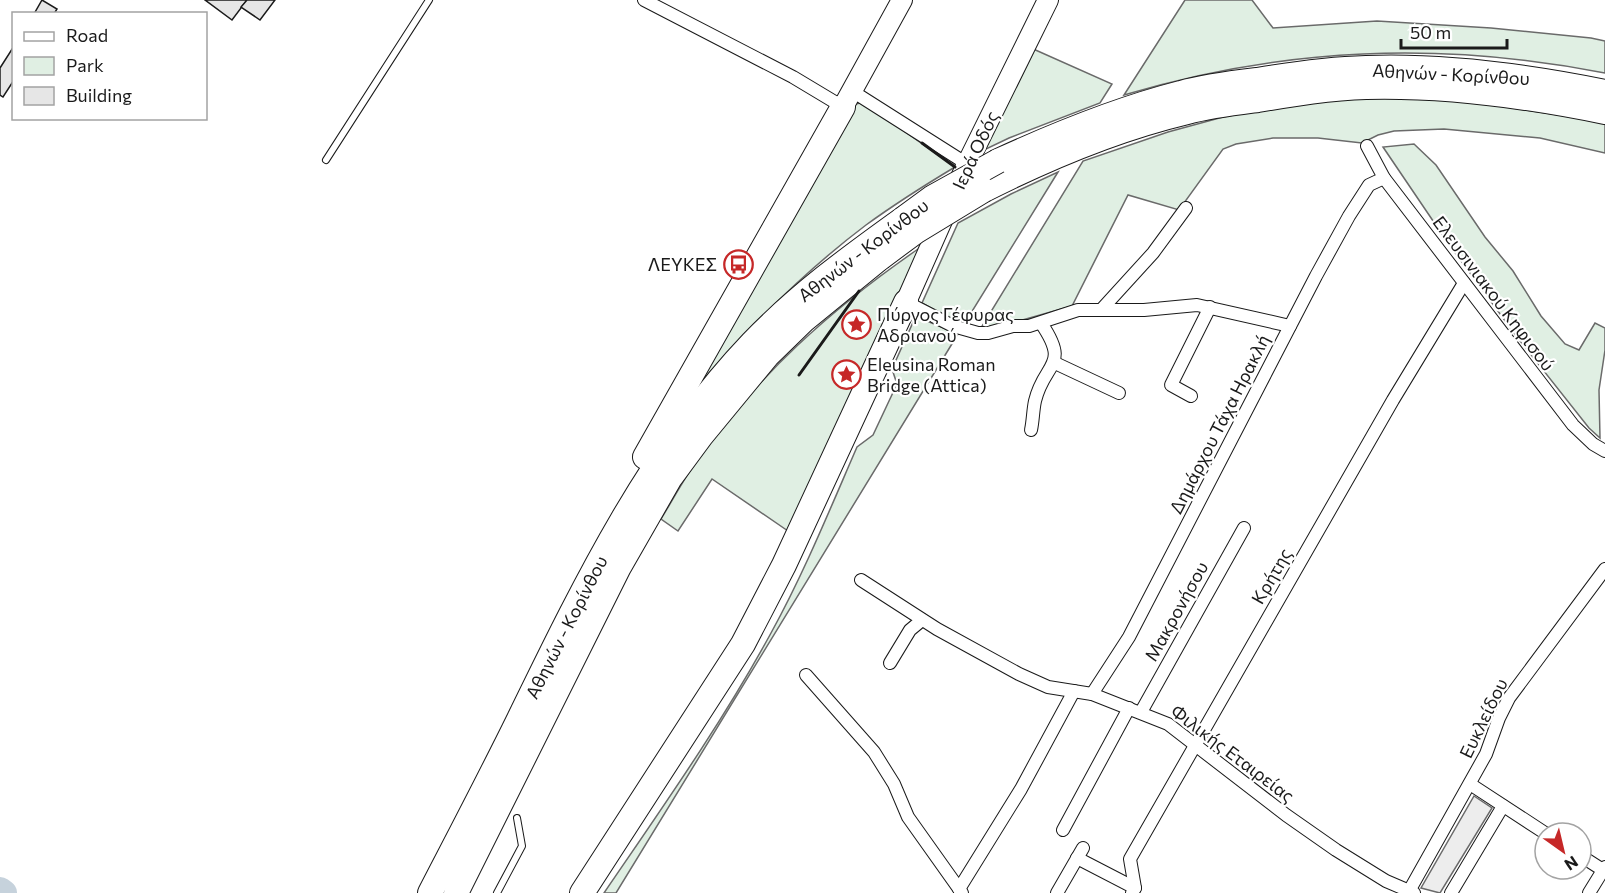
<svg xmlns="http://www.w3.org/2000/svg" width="1605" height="893" viewBox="0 0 1605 893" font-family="Commissioner,sans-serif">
<rect width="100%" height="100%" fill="#fff"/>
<g fill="#e0efe3" stroke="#6a6a6a" stroke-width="1.5">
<path d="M1185 0H1252L1273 28 1377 21 1491 28 1591 38 1605 41V73C1441 41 1284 47 1124 95Z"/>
<path d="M1031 48 1112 84 1100 103 1009 138 984 150Z"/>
<path d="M1400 97 1454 99 1605 122V153L1540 138 1444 129 1394 131 1378 135 1362 143 1318 138H1273L1236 144 1223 149 1179 210 1128 195 1072 306 998 327 981 328 1083 161 1168 132 1223 117 1281 106 1343 99Z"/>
<path d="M860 103 867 105 955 167C925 185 895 204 866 225 801 274 744 332 690 395L852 105Z"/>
<path d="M1414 144 1436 165 1485 237 1513 271 1541 316 1565 344 1579 350 1595 323 1605 328V350L1599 390 1600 438 1589 428 1517 337 1448 243 1383 147Z"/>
<path d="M1058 172 963 326 922 303 958 223 1011 194Z"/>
<path d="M921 247 788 531 712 479 678 531 661 519C672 501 682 482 694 465 756 376 832 308 921 247Z"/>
<path d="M915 318 927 321 958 334 616 893H604C662 808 722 723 771 633 804 573 830 509 857 447L873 435 897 384 892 369Z"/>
</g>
<path fill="#ededed" stroke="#6a6a6a" stroke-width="1.5" d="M1474 796 1492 808 1440 893 1421 888Z"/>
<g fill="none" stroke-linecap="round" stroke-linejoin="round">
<path stroke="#c6d2dc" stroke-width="26" d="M0 890 4 893"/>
</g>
<g fill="#e6e6e6" stroke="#1a1a1a" stroke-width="1.5">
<path d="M42 0 57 9 54 14H34Z"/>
<path d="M205 0H247L232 20Z"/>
<path d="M247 0H275L260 20 241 7Z"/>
<path d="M14 46V80L3 97 0 95V68Z"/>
</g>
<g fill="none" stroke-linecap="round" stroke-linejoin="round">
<defs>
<g id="lane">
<path d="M326 160 429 0"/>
<path d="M497 893 522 846 517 818"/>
</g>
<g id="street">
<path d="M644 0 793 77 843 107"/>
<path d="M852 91 967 164"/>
<path d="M1367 146 1384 178 1573 425 1593 444 1605 451"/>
<path d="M906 302 953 326 978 333H988L1013 326H1029L1078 310H1144L1197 305 1290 326"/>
<path d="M1101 310 1153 253 1186 208"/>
<path d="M1055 363 1119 393"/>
<path d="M1191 396 1171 385 1210 307"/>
<path d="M1031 430C1033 421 1033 410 1035 401 1044 362 1071 367 1041 323"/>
<path d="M861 580 937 629 1019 674 1048 687 1092 694 1168 724 1286 815 1336 850 1386 881 1414 893"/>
<path d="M890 663 910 630 922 620"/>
<path d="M806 675 874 752 894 784 908 817 962 893"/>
<path d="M1092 694 1129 637 1316 276 1349 216 1369 185 1384 178"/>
<path d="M1141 712 1244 528"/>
<path d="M1470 784 1545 833"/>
<path d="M1063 830 1129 708"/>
<path d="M1581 856 1603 870"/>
<path d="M1077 858 1135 888"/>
<path d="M959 889 1021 789 1074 691"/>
<path d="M1057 893 1083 848"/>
<path d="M1132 893 1135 888 1130 859 1393 400 1464 283"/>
<path d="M1408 893 1486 754 1499 718 1509 698 1605 569"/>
<path d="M1451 893 1503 806"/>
<path d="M1589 893 1605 867"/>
</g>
<g id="primary">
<path d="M843 107 902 0"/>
<path d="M906 302 967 164 1048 0"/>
</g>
<g id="highway">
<path d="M998 161C1057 134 1118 109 1181 93 1206 86 1232 83 1257 80 1293 74 1329 69 1366 68 1446 65 1526 76 1605 92"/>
<path d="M984 190C1049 157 1116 129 1187 112 1210 106 1235 103 1258 100 1294 94 1330 88 1366 87 1446 85 1527 96 1605 112"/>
<path d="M645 457 843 107"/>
<path d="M430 893C460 835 490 778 519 719 584 586 649 451 752 343 798 295 850 257 903 219"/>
<path d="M456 893 619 567 670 478 701 436 767 356 804 320 880 258"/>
<path d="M582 893 743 644 784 565 906 302"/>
</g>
</defs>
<use href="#lane" stroke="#1a1a1a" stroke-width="8"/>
<use href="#street" stroke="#1a1a1a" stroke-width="14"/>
<use href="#primary" stroke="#1a1a1a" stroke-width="22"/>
<use href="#highway" stroke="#1a1a1a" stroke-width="26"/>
<use href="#lane" stroke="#fff" stroke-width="6"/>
<use href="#street" stroke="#fff" stroke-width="12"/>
<use href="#primary" stroke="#fff" stroke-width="20"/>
<use href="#highway" stroke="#fff" stroke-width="24"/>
<defs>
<g id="highway-bridge">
<path d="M903 219 933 197 998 161"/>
<path d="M880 258 915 232 984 190"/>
</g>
</defs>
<use href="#highway-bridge" stroke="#1a1a1a" stroke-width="26" stroke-linecap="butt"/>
<use href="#highway-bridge" stroke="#fff" stroke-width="24"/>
<g stroke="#1a1a1a" stroke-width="3">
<path d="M922 143 955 167"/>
<path d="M799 375 859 291"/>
</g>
</g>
<defs>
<symbol id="bus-ring" viewBox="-11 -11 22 22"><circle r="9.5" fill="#fff" stroke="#c62828" stroke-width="1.5"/><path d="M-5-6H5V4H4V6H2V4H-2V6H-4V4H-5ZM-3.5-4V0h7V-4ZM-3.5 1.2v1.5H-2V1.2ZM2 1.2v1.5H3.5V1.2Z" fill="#c62828"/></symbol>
<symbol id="sight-ring" viewBox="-11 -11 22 22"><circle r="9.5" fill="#fff" stroke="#c62828" stroke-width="1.5"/><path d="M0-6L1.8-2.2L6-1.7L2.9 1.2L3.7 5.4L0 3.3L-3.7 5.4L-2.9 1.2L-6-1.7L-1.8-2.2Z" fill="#c62828"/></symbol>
</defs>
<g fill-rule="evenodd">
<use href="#bus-ring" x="722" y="248" width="33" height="33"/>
<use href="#sight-ring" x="840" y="308" width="33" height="33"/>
<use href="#sight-ring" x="830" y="358" width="33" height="33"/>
</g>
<g text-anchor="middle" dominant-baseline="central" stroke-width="4.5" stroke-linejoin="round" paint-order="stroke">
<g font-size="18" fill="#1a1a1a" stroke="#fff">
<text transform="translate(1451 74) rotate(3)">Αθηνών - Κορίνθου</text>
<text transform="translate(975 150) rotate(-65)">Ιερά Οδός</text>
<text transform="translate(863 250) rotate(-37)">Αθηνών - Κορίνθου</text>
<text transform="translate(1494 293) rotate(53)">Ελευσινιακού Κηφισού</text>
<text transform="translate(1219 424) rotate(-63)">Δημάρχου Τάχα Ηρακλή</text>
<text transform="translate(1271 576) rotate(-60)">Κρήτης</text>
<text transform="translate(1176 611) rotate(-61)">Μακρονήσου</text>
<text transform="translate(566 627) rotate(-63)">Αθηνών - Κορίνθου</text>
<text transform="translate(1483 718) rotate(-64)">Ευκλείδου</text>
<text transform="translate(1233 753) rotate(37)">Φιλικής Εταιρείας</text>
</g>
<g font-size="18" fill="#1a1a1a" stroke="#fff" text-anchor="start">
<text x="717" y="264" text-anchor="end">ΛΕΥΚΕΣ</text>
<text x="877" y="314">Πύργος Γέφυρας<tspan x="877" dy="21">Αδριανού</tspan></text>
<text x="867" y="364">Eleusina Roman<tspan x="867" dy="21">Bridge (Attica)</tspan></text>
</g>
</g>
<rect x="12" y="12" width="195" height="108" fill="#ffffff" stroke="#a3a3a3" stroke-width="1.5"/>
<rect x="24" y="32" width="30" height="9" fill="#ffffff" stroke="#a3a3a3" stroke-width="1.5"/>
<text x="66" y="42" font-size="18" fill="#1a1a1a">Road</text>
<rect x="24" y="57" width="30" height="18" fill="#e0efe3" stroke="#a3a3a3" stroke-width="1.5"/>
<text x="66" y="72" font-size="18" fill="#1a1a1a">Park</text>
<rect x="24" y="87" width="30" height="18" fill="#e6e6e6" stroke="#a3a3a3" stroke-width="1.5"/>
<text x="66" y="102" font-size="18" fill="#1a1a1a">Building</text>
<g transform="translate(1563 851) rotate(146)"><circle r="28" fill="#ffffff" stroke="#a3a3a3" stroke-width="1.5"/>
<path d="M0-4.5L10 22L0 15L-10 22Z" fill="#c62828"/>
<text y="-9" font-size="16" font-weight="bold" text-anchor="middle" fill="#1a1a1a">N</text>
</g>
<path d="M1401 39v9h106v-9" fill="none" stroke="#1a1a1a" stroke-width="3"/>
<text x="1410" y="39" font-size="18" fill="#1a1a1a" stroke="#ffffff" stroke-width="4.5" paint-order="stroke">50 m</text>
</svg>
